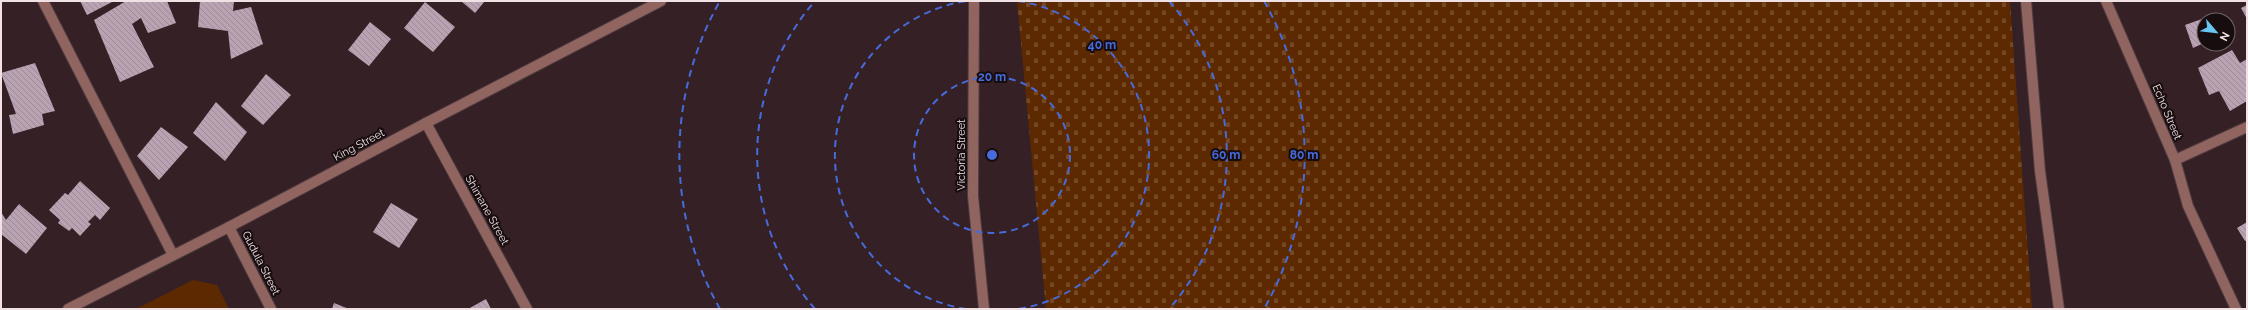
<svg xmlns="http://www.w3.org/2000/svg" width="2248" height="310" viewBox="0 0 2248 310" font-family="Raleway,sans-serif">
<defs>
<pattern id="cemetery-stones" width="16" height="16" patternUnits="userSpaceOnUse"><rect width="16" height="16" fill="#5c2900"/><path d="M2 7V4a2 2 0 0 1 4 0v3zM10 15v-3a2 2 0 0 1 4 0v3z" fill="#744825"/></pattern>
<pattern id="building-back-hatch" width="6" height="6" patternUnits="userSpaceOnUse"><rect width="6" height="6" fill="#b9a3b3"/><path d="M-1 5l2 2M0 0l6 6M5-1l2 2" fill="none" stroke="#9d8b97"/></pattern>
</defs>
<rect width="100%" height="100%" fill="#352026"/>
<path fill="url(#cemetery-stones)" d="M1017 1H2010L2032 309H1046Z"/>
<path fill="#5c2900" d="M193 280 217 285 229 309H136Z"/>
<g fill="url(#building-back-hatch)">
<path d="M80 1H114L87 15Z"/>
<path d="M126 1H167L176 23 148 33 141 18 132 24 154 67 120 82 94 20Z"/>
<path d="M200 1H234L233 11 251 7 263 44 231 59 228 31 198 27Z"/>
<path d="M461 1H485L475 13Z"/>
<path d="M425 2 455 27 433 52 404 28Z"/>
<path d="M2247 5V19L2241 8Z"/>
<path d="M2213 15H2219L2221 20H2204V43L2193 48 2185 25Z"/>
<path d="M370 22 391 39 369 66 348 50Z"/>
<path d="M2232 50 2240 63 2247 59V101L2230 111 2219 91 2209 95 2198 68Z"/>
<path d="M35 63 55 111 42 114 44 125 13 134 9 115 16 114 1 73Z"/>
<path d="M266 74 291 95 263 125 241 106Z"/>
<path d="M216 102 247 132 225 161 193 133Z"/>
<path d="M161 127 188 147 159 180 137 156Z"/>
<path d="M80 181 110 208 100 220 95 215 88 222 91 224 80 236 72 228 69 231 58 223 60 220 49 210 65 193 68 195Z"/>
<path d="M391 203 418 219 399 248 373 232Z"/>
<path d="M19 204 47 228 26 254 1 234V212L6 220Z"/>
<path d="M2247 222V240L2245 241 2237 228Z"/>
<path d="M486 299 491 309H468Z"/>
<path d="M334 303 349 309H332Z"/>
</g>
<g fill="none" stroke-linecap="round" stroke-linejoin="round">
<defs>
<g id="minor">
<path d="M43 1 173 255"/>
<path d="M974 1 973 196 984 309"/>
<path d="M2026 1 2040 171 2059 309"/>
<path d="M2106 1 2175 160 2247 127"/>
<path d="M426 123 527 309"/>
<path d="M2175 160 2188 206 2236 309"/>
<path d="M229 227 271 309"/>
<path d="M68 309 229 227 426 123 661 1"/>
</g>
</defs>
<use href="#minor" stroke="#4f3b41" stroke-width="12"/>
<use href="#minor" stroke="#91655f" stroke-width="10"/>
</g>
<g fill="none" stroke="#476bda" stroke-width="2" stroke-dasharray="7 5">
<circle cx="992" cy="155" r="78"/>
<path d="M966 309A156 156 0 0 1 966 1M1018 1A156 156 0 0 1 1018 309"/>
<path d="M815 309A234 234 0 0 1 815 1M1169 1A234 234 0 0 1 1169 309"/>
<path d="M720 309A312 312 0 0 1 720 1M1264 1A312 312 0 0 1 1264 309"/>
</g>
<g text-anchor="middle" dominant-baseline="central" stroke-width="4" stroke-linejoin="round" paint-order="stroke">
<g font-size="11" fill="#f0e1e4" stroke="#170d0f">
<text transform="translate(2167 112) rotate(67)">Echo Street</text>
<text transform="translate(359 145) rotate(-28)">King Street</text>
<text transform="translate(961 155) rotate(-90)">Victoria Street</text>
<text transform="translate(487 210) rotate(61)">Shimane Street</text>
<text transform="translate(261 263) rotate(63)">Gudula Street</text>
</g>
</g>
<circle cx="992" cy="155" r="6" fill="#476bda" stroke="#170d0f" stroke-width="2"/>
<g font-size="12" text-anchor="middle" font-weight="bold" fill="#476bda" stroke="#170d0f" stroke-width="4" stroke-linejoin="round" paint-order="stroke">
<text x="1102" y="49">40 m</text>
<text x="992" y="81">20 m</text>
<text x="1226" y="159">60 m</text>
<text x="1304" y="159">80 m</text>
</g>
<rect width="2248" height="310" fill="none" stroke="#f0e1e4" stroke-width="4"/>
<g transform="translate(2216 32) rotate(118)"><circle r="19" fill="#170d0f" stroke="#6e6264"/>
<path d="M0-3L7 15L0 10L-7 15Z" fill="#68c4f0"/>
<text y="-6" font-size="11" font-weight="bold" text-anchor="middle" fill="#f0e1e4">N</text>
</g>
</svg>
